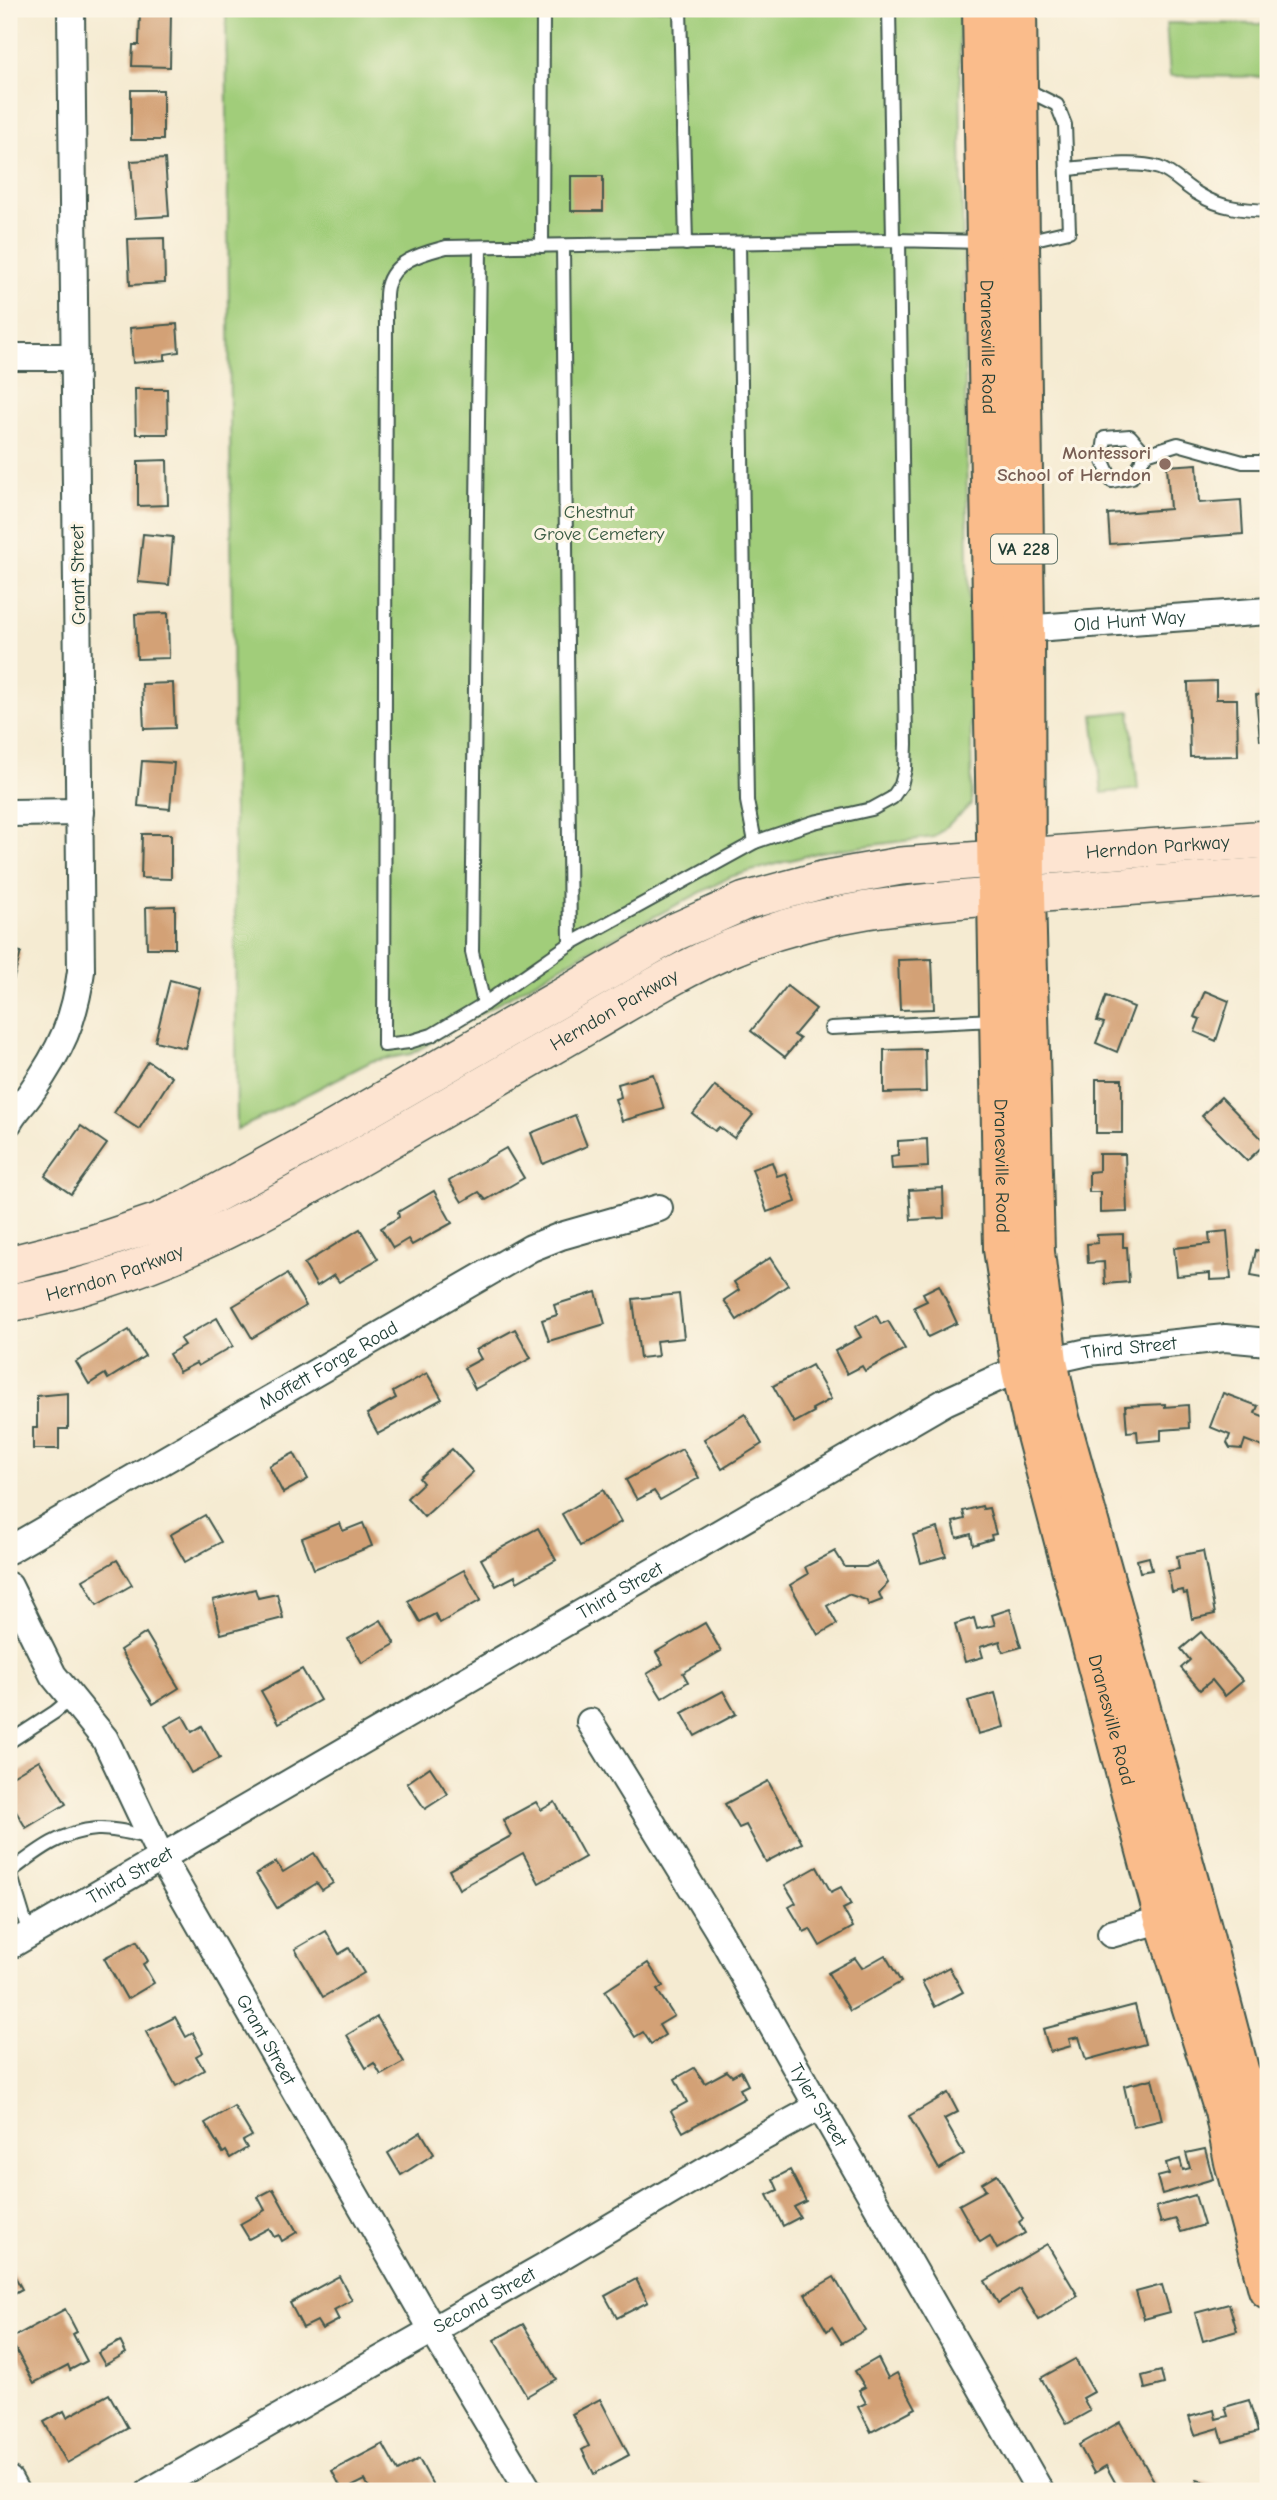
<svg xmlns="http://www.w3.org/2000/svg" width="1277" height="2500" viewBox="0 0 1277 2500" font-family="'Comic Neue',sans-serif">
<rect width="100%" height="100%" fill="#fcf5e5"/>
<filter id="ink" filterUnits="userSpaceOnUse"><feTurbulence type="fractalNoise" baseFrequency=".0143" numOctaves="2"/><feDisplacementMap in="SourceGraphic" scale="14" xChannelSelector="R" yChannelSelector="G"/><feConvolveMatrix kernelMatrix="1 2 1 2 8 2 1 2 1" color-interpolation-filters="sRGB"/></filter>
<filter id="wash" filterUnits="userSpaceOnUse"><feTurbulence type="fractalNoise" baseFrequency=".00686" numOctaves="4" result="noise"/><feDisplacementMap in="SourceGraphic" scale="28" xChannelSelector="R" yChannelSelector="G"/><feGaussianBlur stdDeviation="1.57" result="paint"/><feColorMatrix in="noise" values="0 0 0 0 0 0 0 0 0 0 0 0 0 0 0 0 0 1.4 0 .05"/><feComposite in="paint" operator="in"/></filter>
<g filter="url(#wash)">
<rect width="100%" height="100%" fill="#f5ebd2"/>
<g fill="#a1cd7a" stroke="#608557" stroke-width="2">
<path d="M226 9H959L972 804 934 837 820 852 730 877 579 956 411 1054 372 1061 237 1130Z"/>
<path d="M1166 23 1266 24 1268 77 1170 76Z"/>
<path d="M1130 711 1138 789 1102 793 1093 715Z"/>
</g>
<g id="blocks">
<g fill="#d3a176">
<path d="M140 12H171L170 67 132 66 133 45H139Z"/>
<rect x="131" y="90" width="32" height="50"/>
<path d="M165 159 169 216 135 218 131 161Z"/>
<rect x="571" y="176" width="32" height="35"/>
<path d="M164 238 165 283 130 285 128 239Z"/>
<path d="M177 324 179 352 165 354V360L133 363 130 328Z"/>
<path d="M135 389H167L168 434H136Z"/>
<path d="M9 414H11L13 463H9Z"/>
<path d="M167 460 168 505 138 506V461Z"/>
<path d="M1197 464 1199 503 1241 500 1243 534 1110 544 1108 514 1170 509 1167 466Z"/>
<path d="M143 534 173 537 169 585 138 582Z"/>
<path d="M168 613 169 658 137 659 135 614Z"/>
<path d="M1216 681V699H1237L1238 756 1190 757 1188 682Z"/>
<path d="M173 683 175 728 144 729 142 684Z"/>
<path d="M1268 694V740H1260L1256 695Z"/>
<path d="M9 697 14 698 11 740H9Z"/>
<path d="M142 761 174 763 170 809 138 806Z"/>
<path d="M142 834H171V879L141 878Z"/>
<path d="M175 906V948H147L146 907Z"/>
<path d="M9 949 21 952 10 992H9Z"/>
<path d="M932 959 934 1009 900 1010 898 960Z"/>
<path d="M170 980 200 988 185 1048 155 1041Z"/>
<path d="M787 986 816 1009 794 1035 800 1039 785 1057 751 1031Z"/>
<path d="M1205 991 1229 1001 1216 1041 1195 1032 1200 1019 1194 1017Z"/>
<path d="M1106 996 1134 1007 1117 1052 1096 1043 1104 1023 1097 1021Z"/>
<path d="M925 1049 926 1092 884 1093V1050Z"/>
<path d="M148 1061 172 1077 139 1129 114 1113Z"/>
<path d="M653 1074 664 1109 622 1121 615 1099 621 1097 618 1084Z"/>
<rect x="1096" y="1079" width="26" height="54"/>
<path d="M715 1086 753 1115 734 1138 719 1127 715 1131 693 1114Z"/>
<path d="M1221 1097 1266 1143 1247 1161 1202 1116Z"/>
<path d="M575 1115 587 1146 543 1164 531 1133Z"/>
<path d="M81 1126 107 1144 71 1194 45 1176Z"/>
<path d="M927 1139 928 1167 892 1169 891 1156 898 1155V1141Z"/>
<path d="M506 1148 524 1178 486 1200 479 1192 462 1202 449 1181Z"/>
<path d="M1099 1154H1125L1127 1212 1100 1213V1192H1089V1172L1099 1171Z"/>
<path d="M772 1162 777 1176 786 1173 796 1202 767 1212 752 1169Z"/>
<path d="M943 1188 944 1218 911 1220 909 1190Z"/>
<path d="M434 1191 452 1223 412 1245 408 1239 393 1248 381 1228 399 1217 398 1212Z"/>
<path d="M360 1229 378 1259 339 1282 334 1275 317 1286 304 1264Z"/>
<path d="M1227 1231 1231 1279 1210 1280V1273L1177 1276 1174 1248 1210 1244 1209 1233Z"/>
<path d="M1123 1234V1247H1127L1129 1282 1105 1284 1104 1262 1088 1263 1087 1244 1098 1243 1097 1235Z"/>
<path d="M1256 1250 1268 1252V1278L1251 1275Z"/>
<path d="M770 1258 788 1285 737 1320 724 1300 739 1290 734 1282Z"/>
<path d="M287 1274 306 1306 252 1338 233 1306Z"/>
<path d="M939 1285 957 1323 928 1337 914 1307 927 1301 923 1293Z"/>
<path d="M596 1292 605 1324 549 1341 542 1320 557 1315 554 1305Z"/>
<path d="M679 1294 684 1338 656 1341 658 1356 640 1358 633 1299Z"/>
<path d="M876 1315 881 1324 888 1321 905 1349 865 1371 862 1366 847 1374 835 1351 861 1337 855 1327Z"/>
<path d="M217 1318 233 1346 198 1366 196 1363 179 1372 169 1354 184 1345 180 1339Z"/>
<path d="M515 1329 531 1358 475 1389 464 1368 481 1359 476 1350Z"/>
<path d="M129 1330 145 1356 108 1379 105 1374 89 1384 76 1362Z"/>
<path d="M812 1365 831 1399 812 1409 814 1412 794 1423 773 1386Z"/>
<path d="M427 1373 442 1399 378 1434 367 1414 396 1398 393 1392Z"/>
<path d="M68 1393V1429H59V1449H33V1428H37V1396Z"/>
<path d="M1223 1393 1258 1406 1255 1413 1268 1418V1449L1245 1440 1242 1449 1230 1448 1227 1443 1230 1435 1210 1427Z"/>
<path d="M1165 1404V1407L1188 1405 1189 1428 1161 1430V1440L1138 1442 1137 1431 1127 1432 1125 1406Z"/>
<path d="M745 1414 762 1444 722 1469 704 1439Z"/>
<path d="M452 1449 473 1472 424 1517 407 1498 423 1483 419 1478Z"/>
<path d="M682 1449 699 1478 660 1500 654 1491 637 1500 626 1480Z"/>
<path d="M294 1453 308 1479 283 1493 269 1466Z"/>
<path d="M603 1490 621 1522 580 1546 562 1514Z"/>
<path d="M982 1506 983 1509 989 1508 996 1534 991 1535 992 1539 973 1545 971 1534 957 1538 953 1522 965 1519 963 1511Z"/>
<path d="M205 1515 221 1542 185 1562 170 1535Z"/>
<path d="M340 1523 343 1531 363 1523 372 1546 314 1569 302 1538Z"/>
<path d="M538 1528 556 1560 517 1582 515 1576 496 1586 481 1559Z"/>
<path d="M938 1528 946 1556 921 1563 913 1535Z"/>
<path d="M835 1551 845 1567H866L877 1562 888 1583 879 1593 882 1600 869 1605 866 1600 848 1594 827 1606 837 1624 818 1635 790 1585 808 1574 805 1567Z"/>
<path d="M1203 1551 1215 1614 1192 1619 1187 1593 1184 1594 1183 1590 1172 1592 1168 1571 1179 1569 1177 1556Z"/>
<path d="M1149 1557 1152 1570 1140 1572 1137 1560Z"/>
<path d="M117 1560 132 1585 97 1605 83 1580Z"/>
<path d="M464 1570 481 1600 440 1623 435 1614 420 1622 408 1601Z"/>
<path d="M255 1589 258 1598 277 1594 283 1618 221 1634 213 1600Z"/>
<path d="M1010 1609 1021 1647 1003 1652 1000 1641 980 1647 983 1657 965 1662 955 1624 974 1618 977 1629 995 1625 992 1615Z"/>
<path d="M381 1620 395 1644 362 1663 348 1639Z"/>
<path d="M705 1623 721 1651 683 1673 688 1682 662 1698 647 1674 663 1664 656 1652Z"/>
<path d="M1201 1632 1243 1681 1225 1696 1212 1680 1200 1690 1181 1668 1190 1660 1181 1649Z"/>
<path d="M146 1633 179 1688 153 1704 120 1650Z"/>
<path d="M302 1669 320 1700 279 1723 261 1691Z"/>
<path d="M723 1691 736 1714 695 1736 682 1713Z"/>
<path d="M995 1693 1004 1727 978 1734 968 1701Z"/>
<path d="M183 1716 192 1732 202 1726 220 1758 191 1773 165 1726Z"/>
<path d="M39 1760 66 1804 26 1828 9 1800V1778Z"/>
<path d="M430 1767 448 1794 425 1809 407 1783Z"/>
<path d="M768 1781 802 1843 766 1862 746 1825 739 1828 725 1804Z"/>
<path d="M536 1802 541 1810 555 1802 585 1857 539 1883 523 1853 459 1889 449 1870 511 1836 503 1820Z"/>
<path d="M314 1853 333 1883 322 1890 317 1883 277 1908 256 1874 276 1862 283 1872Z"/>
<path d="M817 1867 831 1892 841 1887 851 1905 843 1909 853 1927 820 1946 810 1929 804 1932 789 1907 796 1903 785 1885Z"/>
<path d="M326 1931 339 1954 349 1948 364 1973 323 1997 295 1949Z"/>
<path d="M137 1941 148 1961 143 1964 154 1983 127 1999 104 1958Z"/>
<path d="M885 1955 901 1982 850 2011 828 1973 855 1958 862 1968Z"/>
<path d="M648 1963 663 1986 657 1990 674 2016 659 2025 665 2035 651 2044 643 2032 635 2037 605 1991Z"/>
<path d="M949 1967 963 1992 935 2007 922 1982Z"/>
<path d="M1135 2005 1145 2044 1086 2060 1079 2037 1069 2039 1071 2046 1050 2052 1043 2029Z"/>
<path d="M175 2017 186 2037 193 2033 203 2052 196 2056 204 2070 176 2086 146 2032Z"/>
<path d="M377 2017 404 2062 381 2075 374 2063 366 2068 347 2035Z"/>
<path d="M694 2068 705 2083 727 2071 732 2076 741 2071 748 2085 740 2089 745 2098 683 2132 671 2111 687 2102 675 2079Z"/>
<path d="M1152 2079 1162 2120 1133 2127 1124 2086Z"/>
<path d="M948 2093 958 2112 944 2119 964 2154 939 2169 909 2116Z"/>
<path d="M234 2106 252 2136 243 2141 247 2148 230 2158 226 2151 223 2153 205 2123Z"/>
<path d="M421 2132 434 2154 401 2175 388 2153Z"/>
<path d="M1205 2149 1213 2179 1162 2194 1157 2177 1169 2174 1166 2163 1180 2159 1183 2170 1190 2168 1186 2153Z"/>
<path d="M790 2170 806 2201 794 2207 800 2217 783 2226 767 2195 778 2190 773 2179Z"/>
<path d="M997 2174 1023 2219 1019 2222 1025 2233 997 2249 990 2236 980 2242 959 2205 986 2190 982 2183Z"/>
<path d="M273 2189 297 2232 282 2241 279 2235 274 2237 269 2228 249 2239 240 2224 265 2210 258 2197Z"/>
<path d="M1195 2195 1204 2225 1181 2232 1176 2219 1161 2223 1156 2207Z"/>
<path d="M1047 2244 1078 2296 1039 2320 1020 2289 998 2303 985 2281Z"/>
<path d="M9 2266 22 2289 9 2296Z"/>
<path d="M339 2276 352 2300 334 2310 339 2320 322 2329 317 2321 303 2328 290 2303Z"/>
<path d="M834 2277 865 2330 842 2343 832 2327 827 2331 805 2294Z"/>
<path d="M636 2279 648 2302 617 2318 605 2296Z"/>
<path d="M1162 2285 1170 2312 1144 2319 1136 2292Z"/>
<path d="M1229 2304 1237 2331 1203 2341 1195 2313Z"/>
<path d="M65 2309 77 2332 73 2334 87 2361 70 2370 68 2365 34 2383 10 2339Z"/>
<path d="M523 2324 556 2379 527 2396 494 2340Z"/>
<path d="M120 2341 126 2353 105 2365 98 2353Z"/>
<path d="M878 2358 888 2378 897 2373 916 2408 871 2432 858 2407 866 2403 859 2390 865 2387 855 2371Z"/>
<path d="M1075 2359 1094 2392 1083 2398 1090 2411 1067 2424 1041 2378Z"/>
<path d="M1161 2371 1164 2384 1145 2389 1142 2376Z"/>
<path d="M109 2394 128 2428 67 2463 44 2422 64 2411 67 2417Z"/>
<path d="M600 2399 629 2455 594 2474 582 2450 589 2446 572 2414Z"/>
<path d="M1249 2400 1258 2432 1223 2442 1219 2428 1195 2435 1189 2417 1214 2410 1216 2419 1228 2416 1225 2407Z"/>
<path d="M1120 2422 1160 2491H1120L1106 2466 1094 2473 1079 2445Z"/>
<path d="M383 2444 398 2471 419 2459 436 2491H371L365 2480 343 2491 332 2471Z"/>
<path d="M1197 2480 1232 2491H1194Z"/>
</g>
</g>
</g>
<g filter="url(#ink)">
<use href="#blocks" fill-opacity="0" stroke="#3f574c" stroke-width="2"/>
<g fill="none" stroke-linecap="round" stroke-linejoin="round">
<defs>
<g id="lane">
<path d="M680 9 686 244"/>
<path d="M889 9 893 240"/>
<path d="M1067 169C1094 167 1134 160 1159 168 1174 173 1186 188 1200 195 1220 208 1245 210 1268 211"/>
<path d="M899 241 906 744 905 769 901 785 892 798 872 809 814 822 755 842 570 944 484 1004 432 1035 409 1042 384 1045 386 316C386 307 385 295 387 287 393 260 424 253 446 247L893 240 983 242"/>
<path d="M1026 241 1069 231 1065 125 1057 105 1035 94 1026 86"/>
<path d="M739 243 747 801 755 842"/>
<path d="M542 246 543 9"/>
<path d="M563 246 570 944"/>
<path d="M480 247 472 952 484 1004"/>
<path d="M1146 454 1130 436 1105 438 1102 459 1112 481 1132 477 1146 454 1178 444 1243 462H1268"/>
<path d="M831 1028 994 1020"/>
<path d="M9 1742 55 1712 73 1697"/>
<path d="M9 1869 29 1934"/>
<path d="M10 1872C36 1852 62 1831 97 1829 114 1828 134 1834 151 1838"/>
</g>
<g id="street">
<path d="M9 357H75"/>
<path id="s1" d="M1008 630 1268 611"/>
<path d="M9 813 80 812"/>
<path d="M9 1122C15 1111 25 1102 32 1091 60 1051 75 1020 81 971L71 9"/>
<path id="s2" d="M9 1550 531 1248 561 1236 659 1208"/>
<path id="s3" d="M9 1586 53 1675 105 1739 161 1857 432 2329 529 2491"/>
<path id="s4" d="M590 1722 718 1930 818 2107 824 2113 1040 2491"/>
<path d="M1111 1934 1150 1923 1163 1915"/>
<path id="s5" d="M9 1946 945 1402 1000 1377 1048 1361 1088 1352 1225 1338 1268 1342"/>
<path d="M9 2480 15 2491"/>
<path id="s6" d="M150 2491 545 2266 756 2141 818 2107"/>
</g>
<g id="secondary">
<path id="s7" d="M9 1265 92 1244 158 1222 193 1206 334 1129 675 932 745 901 822 880 901 866 1268 839"/>
<path id="s8" d="M9 1303C147 1279 250 1220 370 1151 443 1109 515 1067 588 1025 635 998 681 969 731 948 830 906 926 902 1031 894 1110 888 1189 882 1268 876"/>
</g>
<g id="primary">
<path id="s9" d="M982 9 1003 1249 1021 1370 1033 1424 1163 1915 1224 2111 1234 2162 1268 2289"/>
<path d="M1017 9 1025 629 1026 894 1035 1252 1048 1361 1060 1418 1199 1917 1268 2180"/>
</g>
</defs>
<use href="#lane" stroke="#3f574c" stroke-width="16"/>
<use href="#street" stroke="#3f574c" stroke-width="30"/>
<use href="#secondary" stroke="#3f574c" stroke-width="40"/>
<use href="#primary" stroke="#3f574c" stroke-width="42"/>
<use href="#lane" stroke="#fff" stroke-width="12"/>
<use href="#street" stroke="#fff" stroke-width="26"/>
<use href="#secondary" stroke="#fde4d1" stroke-width="37"/>
<use href="#primary" stroke="#fabc8b" stroke-width="38"/>
</g>
</g>
<circle fill="#8d6e63" stroke="#fcf5e5" stroke-width="2.5" cx="1165" cy="464" r="7"/>
<g text-anchor="middle" dominant-baseline="central" stroke-width="6" stroke-linejoin="round" paint-order="stroke">
<rect fill="#fcf5e5" stroke="#617469" stroke-width="2" x="991" y="534.5" width="66" height="29" rx="5"/>
<g font-size="18" font-weight="bold" fill="#1f3d34">
<text x="1024" y="549">VA 228</text>
</g>
<g font-size="19" fill="#1f3d34" stroke="#fcf5e5">
<text stroke="none"><textPath href="#s9" startOffset="338">Dranesville Road</textPath></text>
<text transform="translate(78 575) rotate(-91)">Grant Street</text>
<text stroke="none"><textPath href="#s1" startOffset="122">Old Hunt Way</textPath></text>
<text stroke="none"><textPath href="#s7" startOffset="1242">Herndon Parkway</textPath></text>
<text stroke="none"><textPath href="#s8" startOffset="676">Herndon Parkway</textPath></text>
<text stroke="none"><textPath href="#s9" startOffset="1157">Dranesville Road</textPath></text>
<text stroke="none"><textPath href="#s8" startOffset="110">Herndon Parkway</textPath></text>
<text stroke="none"><textPath href="#s5" startOffset="1276">Third Street</textPath></text>
<text stroke="none"><textPath href="#s2" startOffset="369">Moffett Forge Road</textPath></text>
<text stroke="none"><textPath href="#s5" startOffset="707">Third Street</textPath></text>
<text stroke="none"><textPath href="#s9" startOffset="1724">Dranesville Road</textPath></text>
<text stroke="none"><textPath href="#s5" startOffset="140">Third Street</textPath></text>
<text stroke="none"><textPath href="#s3" startOffset="523">Grant Street</textPath></text>
<text stroke="none"><textPath href="#s4" startOffset="446">Tyler Street</textPath></text>
<text stroke="none"><textPath href="#s6" startOffset="385">Second Street</textPath></text>
</g>
<g font-size="19" font-weight="bold" fill="#785e54" stroke="#fcf5e5" text-anchor="end">
<text x="1151" y="453">Montessori<tspan x="1151" dy="22">School of Herndon</tspan></text>
</g>
<g font-size="19" fill="#395a42" stroke="#fcf5e5">
<text x="599" y="512">Chestnut<tspan x="599" dy="22">Grove Cemetery</tspan></text>
</g>
</g>
<rect width="1277" height="2500" fill="none" stroke="#fcf5e5" stroke-width="35"/>
</svg>
